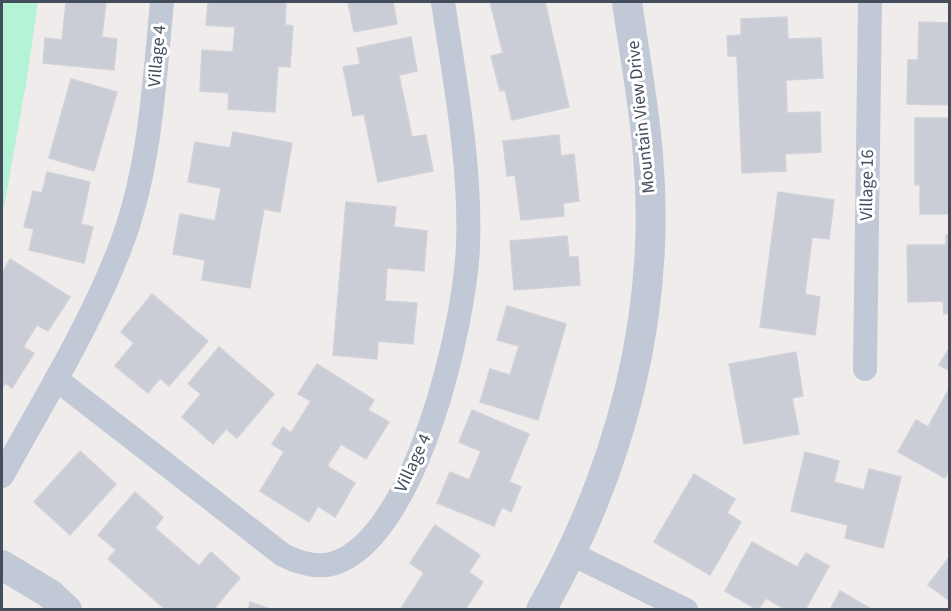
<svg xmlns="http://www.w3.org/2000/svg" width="951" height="611" viewBox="0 0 951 611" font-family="'Source Sans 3',sans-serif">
<rect width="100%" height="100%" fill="#f0ecec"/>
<path fill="#b4f3d5" d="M2 2H38L26 84 2 218Z"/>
<g fill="#cacdd5" stroke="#d0d1d9" stroke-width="1.5">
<path d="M66 2H106L102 37 117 39 114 70 43 63 45 38 62 40Z"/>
<path d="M208 2H286L285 25 293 26 290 67 278 66 275 112 228 109 229 93 200 91 202 50 233 52 235 27 206 25Z"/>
<path d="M348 2H393L397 24 354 32Z"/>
<path d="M486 2H545L569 107 512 120 505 90 500 91 491 56 503 53 490 2Z"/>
<path d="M787 17 788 39 821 38 823 78 786 80 787 113 820 112 821 152 785 154 786 171 742 173 737 56H728L727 36 741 35V19Z"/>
<path d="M919 22 950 23V105L907 104 908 60H918Z"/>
<path d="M411 37 417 71 399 75 412 137 426 135 433 171 378 182 364 114 353 116 343 67 360 64 357 48Z"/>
<path d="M71 79 117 92 94 171 49 158Z"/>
<path d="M915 118H950V214H920V184L915 185Z"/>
<path d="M233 132 292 143 280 212 264 209 250 288 202 280 205 260 173 254 180 214 215 221 221 188 188 182 195 142 230 148Z"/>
<path d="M559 135 561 156 574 154 579 201 563 203 564 216 521 220 515 175 507 176 503 141Z"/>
<path d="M47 172 90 182 81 224 93 227 84 263 29 250 34 229 24 227 33 191 42 193Z"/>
<path d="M778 192 834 200 829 239 812 237 805 294 820 297 815 335 760 327Z"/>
<path d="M346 202 396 207 394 227 427 231 424 271 387 268 385 301 417 303 413 344 378 341 377 359 333 355Z"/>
<path d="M946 235H950V313L944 314 943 301 908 302 907 245H946Z"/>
<path d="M567 236 569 257H578L580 285 514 290 510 241Z"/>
<path d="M10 259 70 297 48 331 37 325 23 347 34 353 12 388 5 383 2 389V273Z"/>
<path d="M152 294 208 341 169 386 160 378 148 393 115 366 134 343 121 332Z"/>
<path d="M507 306 566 324 538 420 480 402 490 369 510 375 519 346 497 340Z"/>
<path d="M219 347 274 394 237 438 226 429 213 444 182 417 201 394 188 384Z"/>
<path d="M950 347V371L939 365Z"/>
<path d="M796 352 803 396 792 398 799 434 744 444 729 364Z"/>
<path d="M317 364 374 400 368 410 389 422 366 459 341 444 327 466 355 483 335 517 318 506 309 522 260 491 284 452 272 444 283 427 291 433 311 401 298 394Z"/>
<path d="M950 387V469L945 478 898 452 916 420 928 427Z"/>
<path d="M472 410 529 434 509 482 521 487 511 512 502 507 494 526 437 503 450 472 469 480 481 451 459 442Z"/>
<path d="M80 451 116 484 70 535 34 502Z"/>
<path d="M805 452 839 461 834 482 864 490 869 469 901 477 883 548 845 538 848 525 791 511Z"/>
<path d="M694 474 735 499 727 513 741 522 710 575 654 542Z"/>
<path d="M135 492 163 517 155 528 199 566 211 552 240 578 213 610H166L108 559 116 550 98 535Z"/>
<path d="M435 525 480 555 469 572 483 582 465 610H400L424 573 410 563Z"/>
<path d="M752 542 797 567 806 553 829 566 805 610H786L766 598 758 610 725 591Z"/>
<path d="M950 556V601L928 585Z"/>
<path d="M840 591 873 610H830Z"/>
<path d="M250 602 273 610H248Z"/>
</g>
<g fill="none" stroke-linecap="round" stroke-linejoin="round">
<g stroke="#c1c9d6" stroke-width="24">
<path d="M865 369 870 2"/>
<path d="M56 379 283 555C299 563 317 569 335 563 417 535 465 323 468 246 471 164 455 83 443 2"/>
<path d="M2 476C42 403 87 331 118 253 150 174 154 85 162 2"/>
<path d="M572 554 686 610"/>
</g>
<g stroke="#c1c9d6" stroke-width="30">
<path d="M2 565 50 594 67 610"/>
<path d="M541 610C620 471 662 315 648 155 644 104 634 52 627 2"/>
</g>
</g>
<g text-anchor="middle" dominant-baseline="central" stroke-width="6" stroke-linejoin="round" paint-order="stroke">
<g font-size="18" fill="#434d5c" stroke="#fff">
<text transform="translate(157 56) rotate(-85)">Village 4</text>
<text transform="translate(641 117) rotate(-96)">Mountain View Drive</text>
<text transform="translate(867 185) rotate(-89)">Village 16</text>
<text transform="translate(413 463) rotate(-65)">Village 4</text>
</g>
</g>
<rect width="951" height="611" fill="none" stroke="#434d5c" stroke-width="6"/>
</svg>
